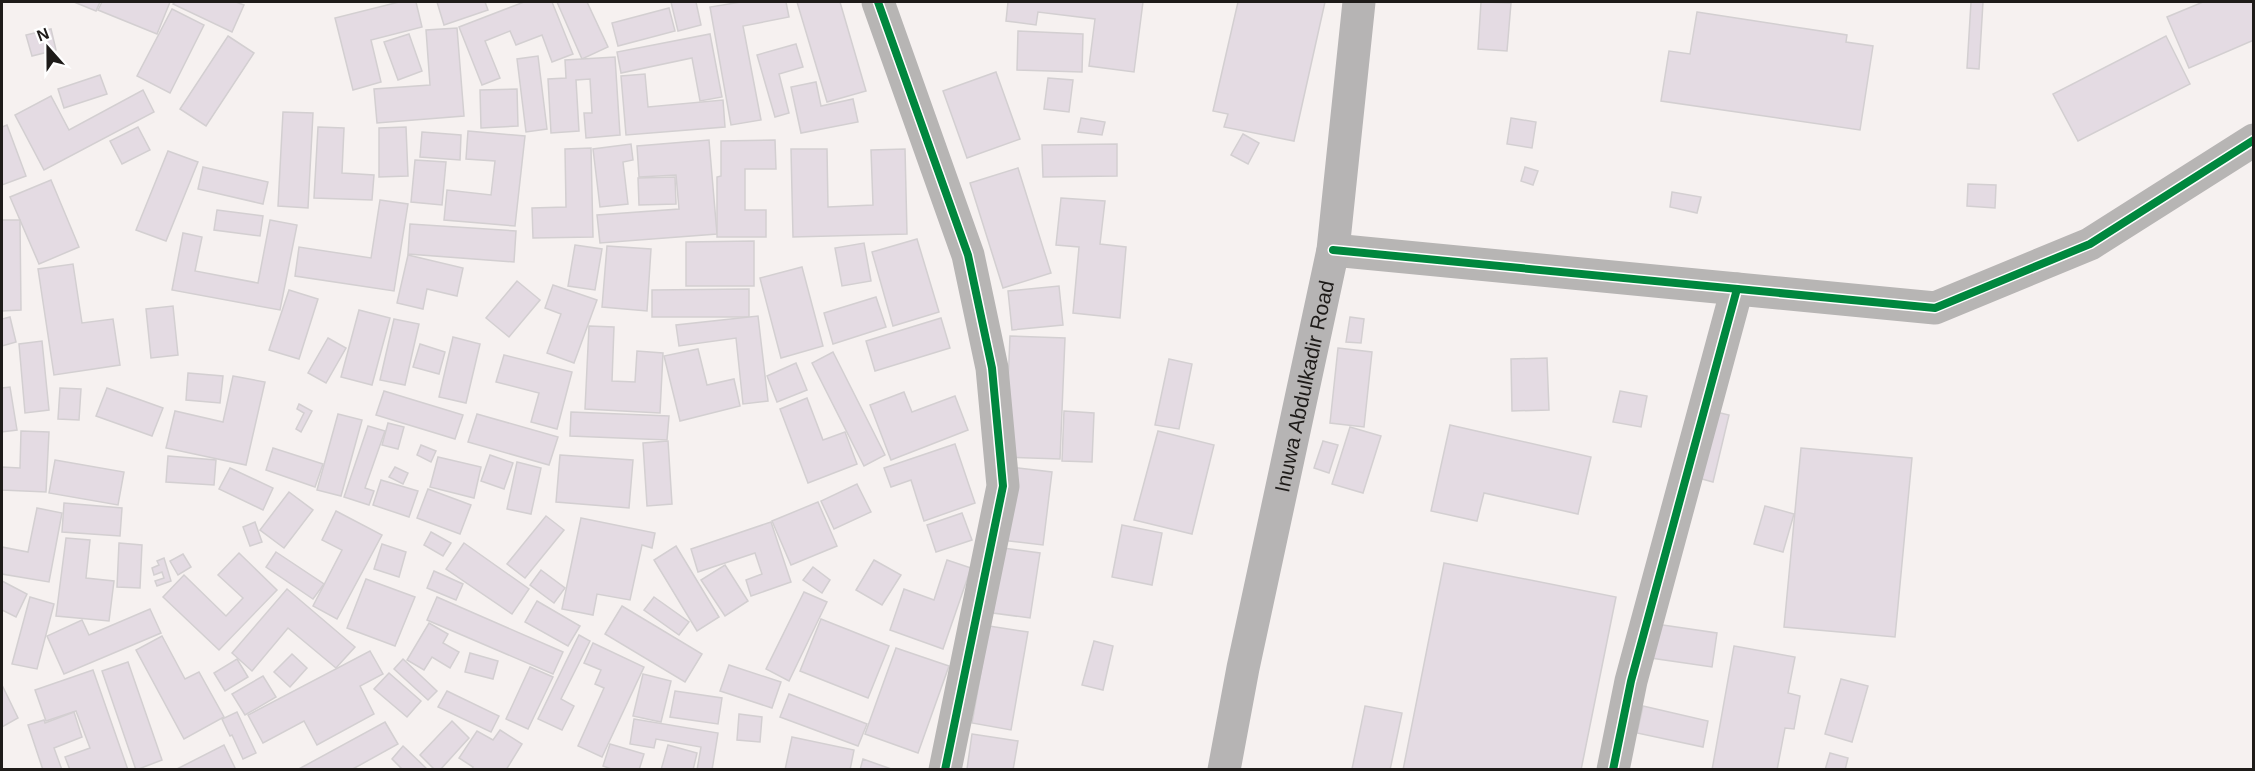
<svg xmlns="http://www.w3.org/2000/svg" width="2255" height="771" viewBox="0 0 2255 771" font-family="Arial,sans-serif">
<rect width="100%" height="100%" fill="#f6f1f0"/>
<g fill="#e4dbe3" stroke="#d3cfd1" stroke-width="1.5">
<path d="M74 2H100L96 11Z"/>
<path d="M102 2H170L157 34 98 10Z"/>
<path d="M175 2H236L244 5 232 32 173 4Z"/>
<path d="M399 2H416L422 27 371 40 381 82 353 90 335 18Z"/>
<path d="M437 2H485L488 10 444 25Z"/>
<path d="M524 2H552L573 54 552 62 542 35 516 45 510 31 485 41 500 78 482 85 459 27Z"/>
<path d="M557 2H587L608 47 582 59Z"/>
<path d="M671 2H696L701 25 678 31Z"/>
<path d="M741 2H786L789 17 743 26 761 120 731 125 710 7Z"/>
<path d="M797 2H840L866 91 827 102Z"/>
<path d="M1008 2H1143L1134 72 1089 66 1095 19 1038 12 1036 25 1006 21Z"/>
<path d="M1238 2H1325L1294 141 1224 127 1228 114 1213 111Z"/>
<path d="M1481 2 1511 3 1507 51 1478 49Z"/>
<path d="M1971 2H1983L1979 69 1967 68Z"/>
<path d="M2203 2H2254V40L2189 68 2167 17Z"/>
<path d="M669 8 675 31 618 46 612 23Z"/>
<path d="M172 9 204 25 170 93 137 76Z"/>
<path d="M1697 12 1847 35 1846 42 1873 46 1860 130 1661 101 1669 51 1690 54Z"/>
<path d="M457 28 464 116 377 123 374 89 430 85 426 30Z"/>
<path d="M51 29 56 50 32 56 26 35Z"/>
<path d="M1018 31 1083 34 1082 72 1017 70Z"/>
<path d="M409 34 422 71 398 80 384 42Z"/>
<path d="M710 34 722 97 700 101 692 58 621 73 617 52Z"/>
<path d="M228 36 254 53 206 126 180 109Z"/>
<path d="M2166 36 2190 84 2078 141 2053 94Z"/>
<path d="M796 44 803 67 779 74 789 113 775 117 757 55Z"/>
<path d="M538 56 547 129 526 132 517 59Z"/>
<path d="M615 57 620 135 586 138 584 113H592L590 79 576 80 579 131 551 133 548 79 566 78 565 60Z"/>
<path d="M996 72 1020 139 967 158 943 91Z"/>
<path d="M645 74 648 107 723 100 725 127 626 135 621 76Z"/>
<path d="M100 75 107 94 64 108 58 89Z"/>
<path d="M1048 78 1073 80 1069 112 1044 109Z"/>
<path d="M816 82 821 106 853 99 858 122 801 133 791 87Z"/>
<path d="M517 89 518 126 481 128 480 90Z"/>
<path d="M143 90 154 112 44 170 15 115 51 96 69 130Z"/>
<path d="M283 112 313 113 308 208 278 206Z"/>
<path d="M1081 118 1105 122 1102 135 1078 132Z"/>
<path d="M1511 118 1536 122 1532 148 1507 144Z"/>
<path d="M7 125 26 176 2 185V127Z"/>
<path d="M138 127 150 150 122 164 110 141Z"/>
<path d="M318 127 344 128 342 173 374 175 372 200 314 198Z"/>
<path d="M406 127 408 176 379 177V128Z"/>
<path d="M468 131 525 136 515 226 444 220 447 190 491 195 495 161 466 159Z"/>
<path d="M422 132 461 135 460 160 420 157Z"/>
<path d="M1243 134 1259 143 1248 164 1231 155Z"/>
<path d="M709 140 717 234 600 243 597 215 679 209 676 175 639 177 637 146Z"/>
<path d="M775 140 776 169H745V210H766V237H717V177L721 176V141Z"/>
<path d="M631 144 633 160 623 162 628 204 600 207 593 149Z"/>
<path d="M1117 144V176L1043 177 1042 145Z"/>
<path d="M591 148 593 237 533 238 532 208 566 207 565 149Z"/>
<path d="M791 149H827L828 207 873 205 871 150 905 149 907 234 793 237Z"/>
<path d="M168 151 198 162 166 241 136 230Z"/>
<path d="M415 160 446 162 442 205 411 202Z"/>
<path d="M203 167 268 182 263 204 198 189Z"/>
<path d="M1525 167 1538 171 1533 185 1521 181Z"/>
<path d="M1018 168 1051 273 1003 288 970 183Z"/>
<path d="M675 177 676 204 639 205 638 178Z"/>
<path d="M51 180 79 247 39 264 10 197Z"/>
<path d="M1968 184 1996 185 1995 208 1967 206Z"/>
<path d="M1672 192 1701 197 1697 213 1670 207Z"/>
<path d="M1061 198 1105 201 1100 244 1126 247 1120 318 1073 313 1079 247 1056 245Z"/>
<path d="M380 200 408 204 394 291 295 276 299 247 371 258Z"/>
<path d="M217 210 263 216 260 236 214 230Z"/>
<path d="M2 220H20L21 310 2 311Z"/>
<path d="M270 220 297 225 280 310 172 290 183 233 202 237 195 271 258 283Z"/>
<path d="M410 224 516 231 514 262 408 254Z"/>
<path d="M917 239 939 312 893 326 872 252Z"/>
<path d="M754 241V286H686V242Z"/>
<path d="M864 243 871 281 842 286 835 248Z"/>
<path d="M575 245 602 249 595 290 568 286Z"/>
<path d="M607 246 651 249 647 311 602 307Z"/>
<path d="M408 255 463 268 457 296 427 289 423 309 397 303Z"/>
<path d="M73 264 82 323 113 319 120 365 54 375 38 269Z"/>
<path d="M802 267 823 346 781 358 760 278Z"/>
<path d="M517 281 540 300 509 337 486 318Z"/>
<path d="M553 285 597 300 574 363 547 353 561 314 545 308Z"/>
<path d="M1059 286 1063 325 1012 330 1008 291Z"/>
<path d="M749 289V317H652V290Z"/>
<path d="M289 290 318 299 299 359 269 350Z"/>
<path d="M876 297 886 327 833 344 824 313Z"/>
<path d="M173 306 178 355 151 358 146 309Z"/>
<path d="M359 310 390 318 372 385 341 377Z"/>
<path d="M758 316 768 401 743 404 736 338 679 346 676 325Z"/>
<path d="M10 317 16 342 2 346V319Z"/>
<path d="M1350 317 1364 319 1361 343 1346 342Z"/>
<path d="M941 318 950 348 875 371 866 341Z"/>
<path d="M394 319 419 324 405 385 380 380Z"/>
<path d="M589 326 614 327 612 381 635 382 637 351 663 353 660 413 585 409Z"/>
<path d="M1010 336 1065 338 1060 459 1005 457Z"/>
<path d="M453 337 480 344 466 403 439 397Z"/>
<path d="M328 338 346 348 326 383 308 373Z"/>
<path d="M42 341 49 410 25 413 19 344Z"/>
<path d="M420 344 445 352 439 374 413 367Z"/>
<path d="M1338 348 1372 352 1364 427 1330 423Z"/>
<path d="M698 349 707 385 734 379 740 406 680 421 664 356Z"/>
<path d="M833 352 885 455 864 466 812 363Z"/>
<path d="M504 355 572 372 557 429 531 422 539 393 496 382Z"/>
<path d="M1547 358 1549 410 1512 411 1511 359Z"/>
<path d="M1169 359 1192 364 1179 429 1155 425Z"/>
<path d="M796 363 807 390 777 402 767 376Z"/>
<path d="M188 373 223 376 220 403 186 400Z"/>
<path d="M233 376 265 382 246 465 166 448 175 411 223 422Z"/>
<path d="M10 387 17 430 2 432V388Z"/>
<path d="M60 388 81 389 79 420 58 419Z"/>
<path d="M107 388 163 408 152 436 96 416Z"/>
<path d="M384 391 463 415 455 439 376 415Z"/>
<path d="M1620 391 1647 396 1641 427 1613 422Z"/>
<path d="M904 392 912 412 955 396 968 430 891 460 870 405Z"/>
<path d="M807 398 823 440 845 432 857 464 808 483 780 409Z"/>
<path d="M299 404 312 411 301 432 296 429 304 413 297 409Z"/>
<path d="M1708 410 1729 415 1713 482 1691 476Z"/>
<path d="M1064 411 1094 413 1092 462 1062 461Z"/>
<path d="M571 412 669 416 667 440 570 436Z"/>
<path d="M338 414 362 420 341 496 317 490Z"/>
<path d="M477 414 558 437 549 465 468 442Z"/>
<path d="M388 423 404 427 398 449 382 445Z"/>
<path d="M1450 425 1591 457 1578 514 1484 493 1477 521 1431 511Z"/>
<path d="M368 426 385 431 365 488 374 491 369 505 344 497Z"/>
<path d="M1350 427 1381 436 1363 493 1332 484Z"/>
<path d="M21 431 49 432 46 492 2 490V467L20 468Z"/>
<path d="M1158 431 1214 445 1192 534 1134 520Z"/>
<path d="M668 441 672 504 647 506 643 443Z"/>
<path d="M1323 441 1338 445 1329 473 1314 468Z"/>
<path d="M955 444 975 503 924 521 911 480 891 487 884 468Z"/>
<path d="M421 445 436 451 431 462 417 455Z"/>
<path d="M273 448 323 464 315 487 266 470Z"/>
<path d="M1801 448 1912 458 1895 637 1784 627Z"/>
<path d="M490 455 513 463 504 489 481 481Z"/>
<path d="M560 455 633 460 629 508 556 502Z"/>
<path d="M168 456 216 460 214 485 166 482Z"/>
<path d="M438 457 481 467 474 498 430 487Z"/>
<path d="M55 460 124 472 118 505 49 493Z"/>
<path d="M517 462 541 468 531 514 507 509Z"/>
<path d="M395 467 408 473 403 484 389 477Z"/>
<path d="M1010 467 1052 472 1043 545 1001 540Z"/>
<path d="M230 468 273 488 263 510 219 489Z"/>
<path d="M381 480 418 491 409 517 373 505Z"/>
<path d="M857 484 871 512 834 529 821 501Z"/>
<path d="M428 489 471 505 460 534 417 518Z"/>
<path d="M289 492 313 510 284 548 260 530Z"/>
<path d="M818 502 837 546 791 565 772 521Z"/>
<path d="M64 503 122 508 120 536 62 532Z"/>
<path d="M1765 506 1794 514 1783 552 1754 544Z"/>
<path d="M37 508 62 513 49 582 2 574V547L28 552Z"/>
<path d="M336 511 382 535 337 619 313 606 342 550 322 540Z"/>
<path d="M962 513 972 540 936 552 927 525Z"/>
<path d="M546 516 564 530 525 578 507 564Z"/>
<path d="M581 518 655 533 652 548 642 545 630 600 597 594 593 615 562 609Z"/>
<path d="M255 522 262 542 250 546 243 527Z"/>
<path d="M771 522 791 582 751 596 746 580 762 574 755 553 698 572 691 549Z"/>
<path d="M1122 525 1162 533 1152 585 1112 577Z"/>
<path d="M431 532 451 543 443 556 424 545Z"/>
<path d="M66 538 90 540 86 578 114 581 109 621 56 616Z"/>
<path d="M119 543 142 545 140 588 117 587Z"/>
<path d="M464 543 529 589 512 614 446 569Z"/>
<path d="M382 544 406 552 399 577 374 569Z"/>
<path d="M676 546 719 617 697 631 654 560Z"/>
<path d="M1003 548 1040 553 1030 618 993 613Z"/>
<path d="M276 552 324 584 313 599 266 567Z"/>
<path d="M239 553 277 590 219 650 163 597 184 575 226 616 243 598 218 575Z"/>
<path d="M183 554 191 567 178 575 170 561Z"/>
<path d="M164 558 171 581 157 586 155 581 164 578 162 572 154 575 152 568 159 565 157 561Z"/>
<path d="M874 560 901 575 882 605 856 590Z"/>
<path d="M947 560 971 568 943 649 890 630 904 589 934 600Z"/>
<path d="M1444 563 1616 597 1581 770H1403Z"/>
<path d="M725 565 748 601 725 616 701 580Z"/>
<path d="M813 567 830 580 822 593 803 580Z"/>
<path d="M541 570 565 588 554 603 530 585Z"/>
<path d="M434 571 463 584 456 600 427 588Z"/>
<path d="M366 579 415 597 395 646 347 628Z"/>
<path d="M2 581 27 594 16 617 2 610Z"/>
<path d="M287 589 355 647 336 668 288 628 252 671 232 653Z"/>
<path d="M804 592 827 602 789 681 766 669Z"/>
<path d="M30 597 54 604 37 669 12 664Z"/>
<path d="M437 597 563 652 553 674 427 620Z"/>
<path d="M654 597 689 622 679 635 644 610Z"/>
<path d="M537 601 580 626 568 646 525 622Z"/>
<path d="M622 606 702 654 685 682 605 634Z"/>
<path d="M150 609 161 633 64 674 47 636 82 620 89 635Z"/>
<path d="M821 619 889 646 868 698 800 671Z"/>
<path d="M429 623 448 634 443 643 459 652 450 668 432 657 424 670 407 660Z"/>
<path d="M1649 623 1717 633 1712 667 1644 657Z"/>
<path d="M989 626 1028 632 1011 730 972 723Z"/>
<path d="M579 635 590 641 561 699 574 706 562 730 538 719Z"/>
<path d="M162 636 185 679 199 672 224 717 184 739 136 650Z"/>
<path d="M1094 641 1113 646 1103 690 1082 685Z"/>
<path d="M593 643 644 667 602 757 578 746 604 688 595 684 601 670 584 663Z"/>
<path d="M1734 646 1795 657 1788 693 1800 696 1794 729 1785 728 1777 770H1712Z"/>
<path d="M896 648 949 666 918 753 865 734Z"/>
<path d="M370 651 383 674 360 686 374 714 317 745 304 721 263 743 248 715Z"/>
<path d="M470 653 498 661 493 679 465 672Z"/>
<path d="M292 654 307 668 290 687 274 672Z"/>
<path d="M237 659 248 677 225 691 214 673Z"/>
<path d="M403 659 437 691 428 700 394 669Z"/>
<path d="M128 662 162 760 136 770 102 671Z"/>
<path d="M729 665 781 682 772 708 720 691Z"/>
<path d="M530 667 553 677 528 729 506 719Z"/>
<path d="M93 670 128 770H70L65 757 90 748 76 711 46 721 35 690Z"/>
<path d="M389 673 421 701 407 717 374 689Z"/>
<path d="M643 674 671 681 661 722 633 716Z"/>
<path d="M263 676 276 697 245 715 232 694Z"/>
<path d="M1841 679 1868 686 1852 742 1825 734Z"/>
<path d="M2 685 18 718 2 727Z"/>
<path d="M447 691 499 716 491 732 438 707Z"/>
<path d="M675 691 722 698 718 724 670 717Z"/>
<path d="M789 694 867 724 858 746 780 717Z"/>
<path d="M1365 706 1402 713 1390 770 1352 769Z"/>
<path d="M1643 706 1708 721 1703 747 1637 733Z"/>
<path d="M74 712 82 737 54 748 62 770H43L28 725 44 720 45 723Z"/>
<path d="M237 712 256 753 243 759 232 735 230 736 222 719Z"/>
<path d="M739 714 762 717 760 742 737 740Z"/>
<path d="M634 719 718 733 712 770H697L701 747 656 739 654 748 630 744Z"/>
<path d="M452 721 469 738 440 770H435L420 755Z"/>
<path d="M385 722 398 744 351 770H297Z"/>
<path d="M500 730 522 744 506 770H471L473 767 459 758 477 731 493 740Z"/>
<path d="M972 734 1018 741 1013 770 967 769Z"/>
<path d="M792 737 854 750 850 770H785Z"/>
<path d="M610 744 644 754 639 770H614L603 766Z"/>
<path d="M224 745 236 770H175Z"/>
<path d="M668 745 697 753 693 770H661Z"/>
<path d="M403 746 427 769V770H403L392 759Z"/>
<path d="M1830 753 1848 758 1845 770H1825Z"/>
<path d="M863 759 894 770H860Z"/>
</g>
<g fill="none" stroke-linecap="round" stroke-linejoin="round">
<g stroke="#b7b5b4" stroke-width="33">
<path d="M1333 250 1935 308 2090 244 2254 140"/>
<path d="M1613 770 1631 681 1737 289"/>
</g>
<path stroke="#b7b5b4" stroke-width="33" d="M878 2 968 255 992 368 1003 486 945 770"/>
<path stroke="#b6b4b4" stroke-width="33" id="s1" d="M1224 770 1243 668 1333 250 1359 2"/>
<defs>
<g id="cycleway">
<path d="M878 2 968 255 992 368 1003 486 945 770"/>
<path d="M1333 250 1935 308 2090 244 2254 140"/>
<path d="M1613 770 1631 681 1737 289"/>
</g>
</defs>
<use href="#cycleway" stroke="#fff" stroke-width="11"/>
<use href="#cycleway" stroke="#00873e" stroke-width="8"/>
</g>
<g text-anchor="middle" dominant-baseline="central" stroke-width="5" stroke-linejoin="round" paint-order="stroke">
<g font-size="21" fill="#1e1b19" stroke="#fff">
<text stroke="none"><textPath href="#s1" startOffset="392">Inuwa Abdulkadir Road</textPath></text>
</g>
</g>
<rect width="2255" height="771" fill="none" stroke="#1e1b19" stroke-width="6"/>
<g transform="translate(48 48) rotate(339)" stroke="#ffffff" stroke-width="4.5" paint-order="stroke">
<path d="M0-4.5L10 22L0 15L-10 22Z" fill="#1e1b19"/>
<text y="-9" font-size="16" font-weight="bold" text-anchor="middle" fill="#1e1b19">N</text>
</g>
</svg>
